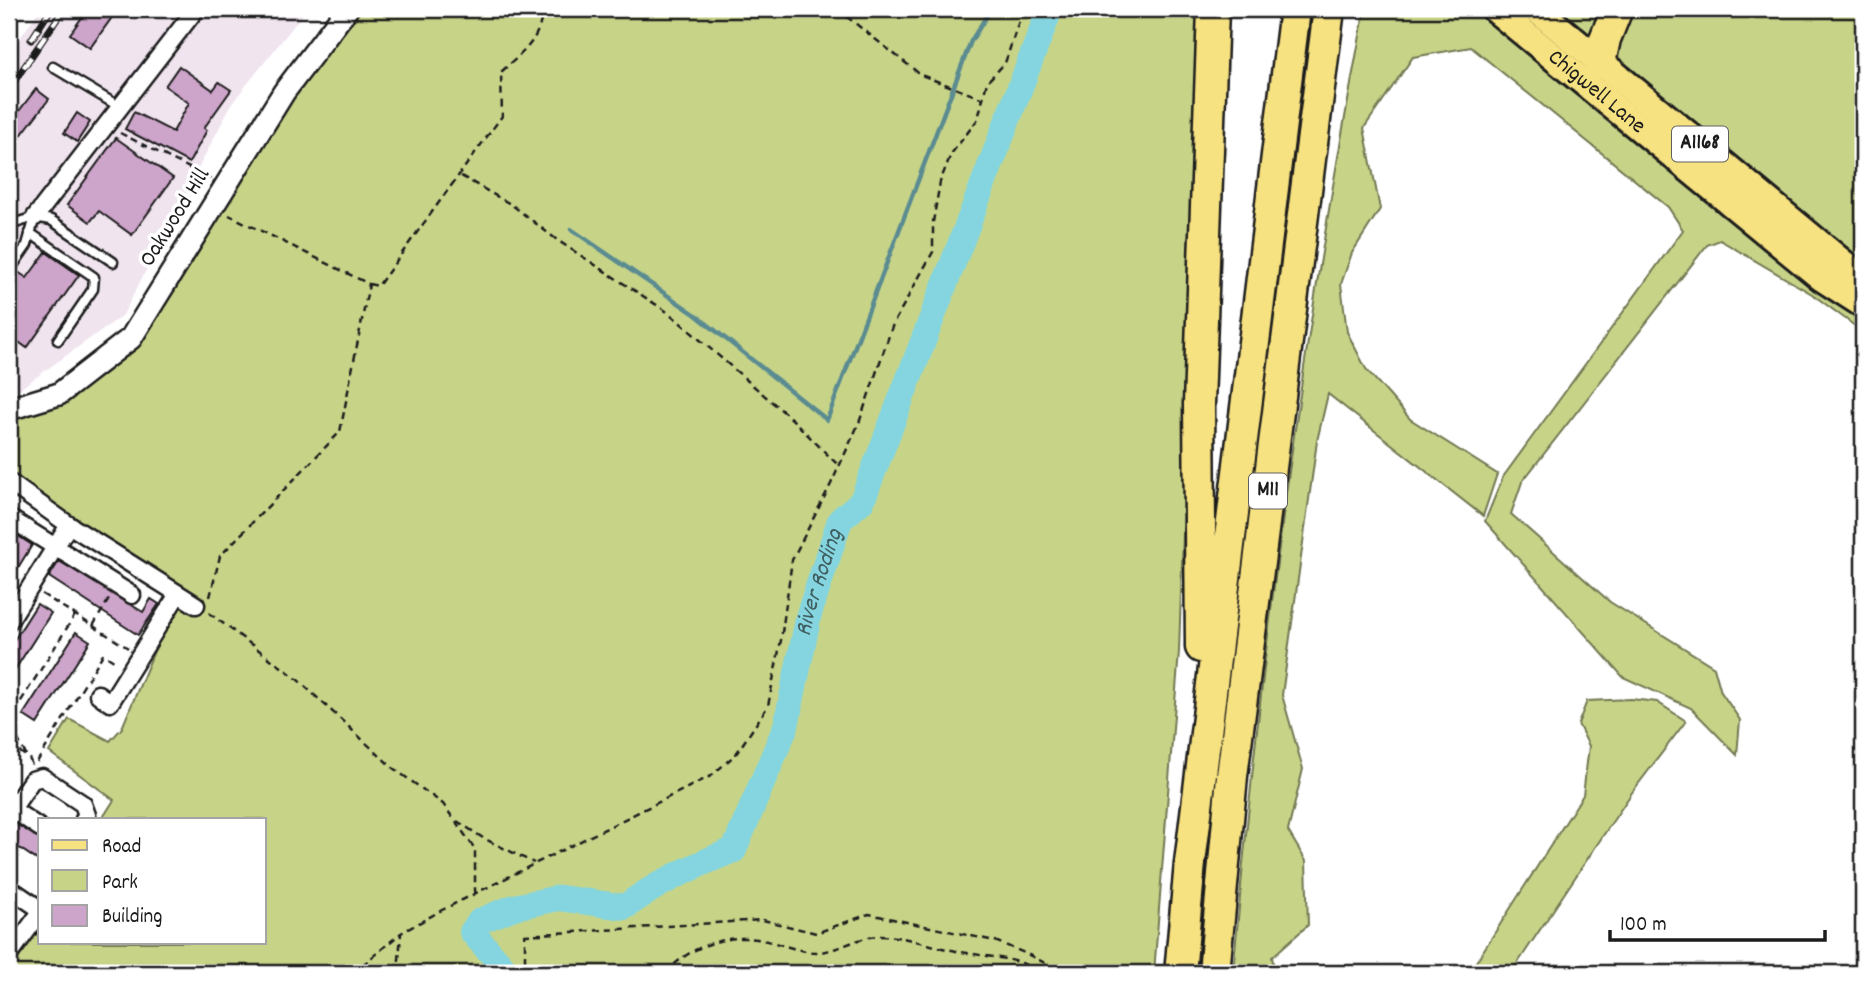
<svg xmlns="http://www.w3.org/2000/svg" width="1872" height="982" viewBox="0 0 1872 982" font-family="Dekko,sans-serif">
<rect width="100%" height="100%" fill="#fff"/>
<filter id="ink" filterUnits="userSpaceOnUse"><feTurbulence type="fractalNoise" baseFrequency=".0143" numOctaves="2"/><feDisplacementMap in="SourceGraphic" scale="14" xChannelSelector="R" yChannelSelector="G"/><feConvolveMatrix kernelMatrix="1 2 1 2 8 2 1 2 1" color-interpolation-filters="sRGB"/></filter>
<g filter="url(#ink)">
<path fill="#f0e4ef" d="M40 9H307L232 103 123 315 18 390 9 394V54Z"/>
<g fill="#c7d488" stroke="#727852" stroke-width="2">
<path d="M362 9H1201L1179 651 1154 973H9V952L40 911V942H264V819H102L114 800 49 752 69 719 110 741 122 728 178 594 9 482V409L59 394 131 338 210 213 317 65Z"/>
<path d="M1365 9H1863V332L1812 294 1720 240 1707 245 1522 482 1511 514 1610 602 1714 667 1721 692 1740 720 1737 755 1691 708 1623 677 1485 521 1503 477 1683 230 1668 207 1471 47 1413 57 1364 128 1380 209 1352 253 1341 284 1347 332 1366 369 1410 419 1497 474 1483 516 1328 394 1317 441 1282 695 1303 769 1288 831 1306 861 1308 925 1272 957 1275 973H1233C1261 650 1304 327 1365 9Z"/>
<path d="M1631 699 1657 702 1686 721 1633 791 1511 973H1469L1583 795 1589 746 1578 724 1587 701Z"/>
</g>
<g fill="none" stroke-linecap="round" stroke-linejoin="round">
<path stroke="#5a8b91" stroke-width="4.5" d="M571 229 696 315 827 420 971 41 991 9"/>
<path stroke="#84d5df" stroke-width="26" id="s1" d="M501 973 503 967 472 932 480 921 514 907 559 898 625 907C658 882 695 865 734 850L786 726 809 614 840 520 862 501 1050 9"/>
</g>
<g fill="#cda4ca" stroke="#1c1c1c" stroke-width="2">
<path d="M88 9H118L90 48 70 34Z"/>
<path d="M179 66 213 90 219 82 231 90 204 128 207 130 189 163 125 129 134 112 173 132 189 103 165 86Z"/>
<path d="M36 89 49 99 9 151V124Z"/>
<path d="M77 113 90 122 77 142 64 133Z"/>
<path d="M116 138 173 178 132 235 99 211 90 222 67 205Z"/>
<path d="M46 252 79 275 27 348 9 335V304L18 291 9 284 18 272 27 278Z"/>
<path d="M9 530 32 545 9 582Z"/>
<path d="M59 561 143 612 151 599 159 604 138 635 49 577Z"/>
<path d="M37 604 51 613 9 679V648Z"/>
<path d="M76 632 90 641 37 724 23 715Z"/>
<path d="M9 820 40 838V862L9 841Z"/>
</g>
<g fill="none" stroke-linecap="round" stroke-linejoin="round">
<defs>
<g id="service">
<path d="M53 67 120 107"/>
<path d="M9 225 35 217 51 220 113 262"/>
<path d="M30 233 94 277 93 289 58 340"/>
<path d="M9 271 27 245 35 217"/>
</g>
<g id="minor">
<path d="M35 217 196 9"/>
<path d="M9 482 69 525 196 605"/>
<path d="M9 518 132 595"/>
<path d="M9 621 69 525"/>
<path d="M98 694 110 703 178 594"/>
<path d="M9 807 40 828"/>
<path d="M12 809 32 780 42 777 83 804 87 815 84 819"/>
<path d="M9 888 40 909"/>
<path d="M9 955 40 913"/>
</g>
<path id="tertiary" d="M9 409 59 394 131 338 284 92 347 9"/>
<g id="primary">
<path id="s2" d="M1495 9 1821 277 1863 304"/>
<path d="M1536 9 1863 280"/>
</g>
<g id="motorway">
<path d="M1600 63 1605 39 1617 9"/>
<path d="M1201 647 1199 404 1213 9"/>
<path d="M1180 973 1190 863 1295 9"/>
<path d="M1214 973 1232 776 1329 9"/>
</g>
</defs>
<use href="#service" stroke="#1c1c1c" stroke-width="13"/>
<use href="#minor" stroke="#1c1c1c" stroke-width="21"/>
<use href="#tertiary" stroke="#1c1c1c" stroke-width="26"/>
<use href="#primary" stroke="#1c1c1c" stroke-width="32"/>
<use href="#motorway" stroke="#1c1c1c" stroke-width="35"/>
<g stroke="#1c1c1c" stroke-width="2.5" stroke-dasharray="7 5" stroke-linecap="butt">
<path d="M837 9 921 75 981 98"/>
<path d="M120 133 211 179"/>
<path d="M461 176 512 205 557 240 669 313 793 420 839 466"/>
<path d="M369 284 378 286 502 116 501 72C522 53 542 39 542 9"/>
<path d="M42 594 128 648"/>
<path d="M210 597 220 556 340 432 369 284 229 215"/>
<path d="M209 613 295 677 393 768 443 804 475 849V894"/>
<path d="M93 626 109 599"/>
<path d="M9 745 29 758 32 765"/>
<path d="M26 755 12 728 11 717 75 615"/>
<path d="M37 762 103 654 117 663"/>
<path d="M457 821 483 838 534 863"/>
<path d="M353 973 401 933"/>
<path d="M398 973 401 933 442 910 711 776 736 754 768 706 781 640 792 560 831 484 859 423 893 324 933 252V222L940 182 951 154 978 119 987 82 1005 63 1023 9"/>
<path d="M525 973V935L763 920 816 933 869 914 995 941 1027 954 1065 973"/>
<path d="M666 973C687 948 724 934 757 939 778 942 799 953 820 952 839 950 859 937 877 936 904 935 930 946 956 951 976 955 999 957 1019 962 1026 964 1032 969 1037 973"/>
</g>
<use href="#service" stroke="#fff" stroke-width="8"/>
<use href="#minor" stroke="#fff" stroke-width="16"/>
<use href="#tertiary" stroke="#fff" stroke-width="21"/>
<use href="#primary" stroke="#f7e281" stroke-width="26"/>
<use href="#motorway" stroke="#f7e281" stroke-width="30"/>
<defs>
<g id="rail">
<path d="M31 40 51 9"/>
<path d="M9 89 64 9"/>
</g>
</defs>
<use href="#rail" stroke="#1c1c1c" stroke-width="7"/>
<use href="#rail" stroke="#fff" stroke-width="4.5" stroke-dasharray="13" stroke-linecap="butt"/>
</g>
</g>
<g text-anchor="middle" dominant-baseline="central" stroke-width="7" stroke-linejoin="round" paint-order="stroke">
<g fill="#fff" stroke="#606060" stroke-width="2">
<rect x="1672" y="126.5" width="56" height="35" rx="5"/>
<rect x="1249" y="473.5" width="38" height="35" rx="5"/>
</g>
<g font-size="21" font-weight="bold" fill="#1c1c1c">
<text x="1700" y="144">A1168</text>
<text x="1268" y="491">M11</text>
</g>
<g font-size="23" fill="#1c1c1c" stroke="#fff">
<text stroke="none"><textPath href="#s2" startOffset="131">Chigwell Lane</textPath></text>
<text transform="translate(176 218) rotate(-58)">Oakwood Hill</text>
</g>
<g font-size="24" font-style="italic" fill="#405d60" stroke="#fff">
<text stroke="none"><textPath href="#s1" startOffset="621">River Roding</textPath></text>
</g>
</g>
<rect width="1872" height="982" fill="none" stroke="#fff" stroke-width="35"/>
<rect x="18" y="18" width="1837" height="947" fill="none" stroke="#1c1c1c" stroke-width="2.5" filter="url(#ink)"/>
<rect x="38" y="818" width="228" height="126" fill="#ffffff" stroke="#a4a4a4" stroke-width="2"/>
<rect x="52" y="840" width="35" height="10" fill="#f7e281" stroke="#a4a4a4" stroke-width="2"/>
<text x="102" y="852" font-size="21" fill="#1c1c1c">Road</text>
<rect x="52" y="870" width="35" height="21" fill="#c7d488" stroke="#a4a4a4" stroke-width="2"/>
<text x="102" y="888" font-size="21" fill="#1c1c1c">Park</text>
<rect x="52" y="905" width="35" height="21" fill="#cda4ca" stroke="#a4a4a4" stroke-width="2"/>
<text x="102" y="922" font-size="21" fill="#1c1c1c">Building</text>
<path d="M1610 930v10h215v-10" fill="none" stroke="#1c1c1c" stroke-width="3.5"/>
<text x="1620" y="930" font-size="21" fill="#1c1c1c" stroke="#ffffff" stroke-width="5" paint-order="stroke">100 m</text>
</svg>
